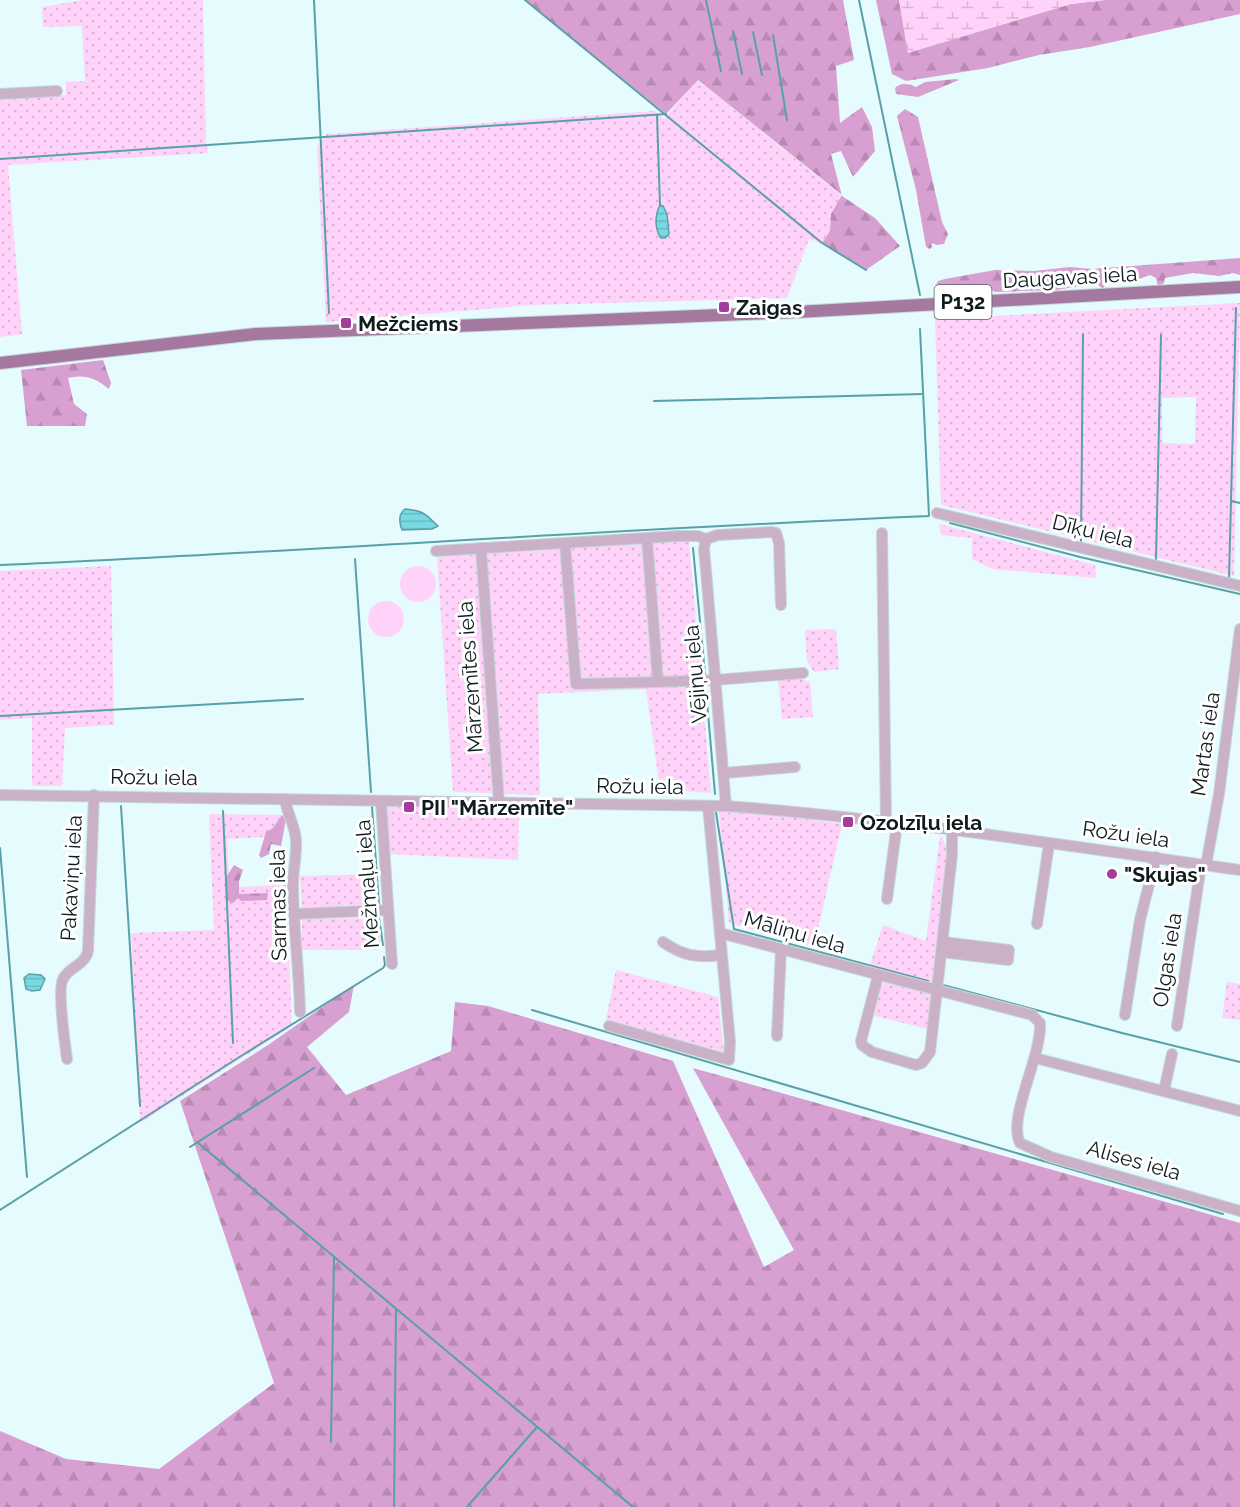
<svg xmlns="http://www.w3.org/2000/svg" width="1240" height="1507" viewBox="0 0 1240 1507" font-family="Raleway,sans-serif">
<defs>
<pattern id="grass-dots" width="8" height="8" patternUnits="userSpaceOnUse" patternTransform="scale(1.5)"><rect width="8" height="8" fill="#ffd3f9"/><path d="M2 2h.1M6 6h.1" fill="none" stroke="#d9b5d5" stroke-width="1.8" stroke-linecap="round"/></pattern>
<pattern id="forest-firs" width="22" height="20" patternUnits="userSpaceOnUse" patternTransform="scale(1.5)"><rect width="22" height="20" fill="#d7a0d1"/><path d="M5 1l3.5 6h-7zM16 11l3.5 6h-7z" fill="#b789b3"/></pattern>
<pattern id="wetland-marsh" width="20" height="14" patternUnits="userSpaceOnUse" patternTransform="scale(1.5)"><rect width="20" height="14" fill="#ffd3f9"/><path d="M1 5h8M5 5V1M11 12h8M15 12V8" fill="none" stroke="#d9b5d5"/></pattern>
<pattern id="water-rules" width="6" height="5" patternUnits="userSpaceOnUse" patternTransform="scale(1.5)"><rect width="6" height="5" fill="#79d9e3"/><path d="M0 2.5h6" fill="none" stroke="#67bac2"/></pattern>
</defs>
<rect width="100%" height="100%" fill="#e5fbfd"/>
<g fill="url(#grass-dots)" fill-rule="evenodd">
<path d="M82 0H203L206 141 208 153 8 165 22 334 0 337V100L66 95V82L85 81 82 26 43 27 42 7Z"/>
<path d="M697 80 842 196 831 214 830 231 822 243 809 239 787 298 533 305 326 322 317 147 327 134 655 111 664 119Z"/>
<path d="M1240 303 1234 576 941 505 935 319ZM1196 397 1195 444 1162 443V398Z"/>
<path d="M939 524 1095 565 1096 578 993 569 972 559V538L941 535Z"/>
<path d="M689 541 711 793 660 789 646 689 538 694 540 795 453 792 437 557Z"/>
<path d="M111 566 114 725 65 728 62 786H33L32 780V718L0 720V571Z"/>
<path d="M836 629 839 669 814 672 807 661 805 630Z"/>
<path d="M802 677 804 680 810 682 813 717 782 719 778 679Z"/>
<path d="M388 807 519 809 518 860 388 854 384 813Z"/>
<path d="M719 812 783 815 842 824 814 947 729 923Z"/>
<path d="M209 814 282 815 273 828 266 832 265 837 227 839 229 872 226 877 239 894V887L286 885 292 1020 289 1028 140 1123 131 933 214 930Z"/>
<path d="M940 837H942L949 855 934 980 930 984 869 968 883 925 926 941Z"/>
<path d="M374 874 375 904 302 908 300 876Z"/>
<path d="M378 918 381 947 376 950H302V919Z"/>
<path d="M616 970 718 997 724 1052 606 1020Z"/>
<path d="M883 982 928 993 932 998 928 1029 871 1015 879 985Z"/>
<path d="M1227 982 1240 984V1020L1222 1018Z"/>
</g>
<g fill="url(#forest-firs)">
<path d="M525 0H843L854 60 836 66 840 123 862 107 872 127 875 151 853 177 841 151 831 154 842 196 875 218 900 246 866 270 822 243 830 231 831 214 842 195 698 80 666 114Z"/>
<path d="M876 0H899L908 52 1071 4 1105 0H1240V14L1090 47 1039 55 988 68 906 81 892 74Z"/>
<path d="M956 79 959 80 918 97 896 94 895 88C901 82 909 84 916 87L925 82Z"/>
<path d="M905 109 918 117 942 222 948 234 944 244 937 245 931 243 932 247 930 249 926 247 916 190 897 116Z"/>
<path d="M1240 258V275L1233 273 1219 276 1193 273 1165 278 1164 283 1158 286 1156 278 1150 275 1134 281 1106 283 1103 289 1096 283 1057 290 995 292 989 288 980 293H937L935 287 938 281 945 279 995 270 1034 271 1070 267 1092 269Z"/>
<path d="M103 360 111 383 109 389C95 378 86 374 68 378L74 404 87 414 85 426H27L21 370Z"/>
<path d="M282 815 286 819 281 846 271 844 269 854 261 858 259 855 266 832 273 828Z"/>
<path d="M234 865 243 870 239 881V894L268 893 267 900 241 901 238 898 233 903 226 900V877Z"/>
<path d="M354 985 349 1012 307 1047 346 1095 451 1051 455 1002 488 1006 673 1061 764 1267 794 1250 693 1068 1240 1223V1507H0V1431L66 1459 159 1469 274 1383 180 1101 268 1045Z"/>
</g>
<path fill="url(#wetland-marsh)" d="M899 0H1105L1071 4 908 53Z"/>
<g fill="#ffd3f9">
<circle cx="418" cy="584" r="18"/>
<circle cx="386" cy="619" r="18"/>
</g>
<g fill="url(#water-rules)" stroke="#59a0a8" stroke-width="1.5">
<path d="M660 205 663 206 667 214 669 234 665 238H661C654 228 655 215 660 205Z"/>
<path d="M405 509C425 511 425 514 438 526L432 529 402 530C399 522 398 514 405 509Z"/>
<path d="M29 974 41 975 45 979 40 990 32 991 26 989 24 978Z"/>
</g>
<g fill="none" stroke-linecap="round" stroke-linejoin="round">
<g stroke="#59a0a8" stroke-width="2">
<path d="M314 0 329 313"/>
<path d="M525 0 822 243 866 270"/>
<path d="M706 0 721 71"/>
<path d="M859 0 920 295"/>
<path d="M733 31 742 74"/>
<path d="M753 32 762 75"/>
<path d="M773 35 787 120"/>
<path d="M657 115 660 205"/>
<path d="M0 159 666 114"/>
<path d="M654 401 923 394"/>
<path d="M1231 501 1240 503"/>
<path d="M950 523 1080 557 1240 594"/>
<path d="M1081 542 1083 334"/>
<path d="M693 548 705 674"/>
<path d="M355 559 371 792"/>
<path d="M1156 560 1161 335"/>
<path d="M0 565C310 551 619 529 929 516L920 329"/>
<path d="M1229 578 1236 308"/>
<path d="M706 690 715 794"/>
<path d="M0 716 303 699"/>
<path d="M121 806 140 1106"/>
<path d="M372 807 379 905"/>
<path d="M223 811 233 1043"/>
<path d="M716 812 734 929 928 981"/>
<path d="M0 848 27 1177"/>
<path d="M379 918 383 945"/>
<path d="M943 985 1122 1033 1240 1062"/>
<path d="M532 1010 1223 1214"/>
<path d="M197 1142 633 1507"/>
<path d="M190 1147 314 1068"/>
<path d="M0 1210 241 1056 383 968 385 965 384 957"/>
<path d="M331 1442 334 1257"/>
<path d="M394 1507 396 1309"/>
<path d="M467 1507 537 1427"/>
</g>
<defs>
<g id="minor">
<path d="M0 94 57 91"/>
<path d="M937 513 1240 586"/>
<path d="M882 533 886 823"/>
<path d="M647 539 658 682 715 680 803 673"/>
<path d="M706 539 704 549 706 571 726 806"/>
<path d="M565 544 576 684 658 682"/>
<path d="M481 548 499 803"/>
<path d="M436 551 679 536H698L706 539 718 535 771 532 776 533 779 543 781 605"/>
<path d="M724 773 795 767"/>
<path d="M0 795 726 806C898 819 1069 846 1240 870"/>
<path d="M285 799C287 814 295 825 296 840 297 857 292 873 293 891 294 931 299 971 300 1012"/>
<path d="M381 802 392 964"/>
<path d="M1206 865 1219 794 1240 629"/>
<path d="M887 899 897 824"/>
<path d="M294 914 388 910"/>
<path d="M1037 924 1049 844"/>
<path d="M720 933 1032 1015 1040 1023C1042 1056 1007 1118 1020 1143L1051 1157 1240 1211"/>
<path d="M663 942C683 956 697 958 721 955"/>
<path d="M941 952 1008 960 1009 950 943 942"/>
<path d="M878 976 861 1041 862 1045 872 1052 916 1065 922 1063 930 1052 952 855V830"/>
<path d="M1125 1015 1140 920 1156 857"/>
<path d="M609 1026 729 1060 730 1041 708 806"/>
<path d="M1177 1026 1201 865"/>
<path d="M777 1036 781 949"/>
<path d="M1035 1058 1240 1111"/>
<path d="M67 1059C65 1044 57 989 63 979 69 967 85 965 88 951L94 795"/>
<path d="M1164 1091 1172 1054"/>
</g>
<path id="major" d="M0 363 256 334 797 312 1240 287"/>
</defs>
<use href="#minor" stroke="#c3d7d9" stroke-width="12"/>
<use href="#major" stroke="#c3d7d9" stroke-width="14"/>
<use href="#minor" stroke="#cbb1c7" stroke-width="10"/>
<use href="#major" stroke="#a4789f" stroke-width="12"/>
</g>
<g fill="#a43b9d" stroke="#fff" stroke-width="2">
<rect x="718" y="301" width="12" height="12" rx="3"/>
<rect x="340" y="317" width="12" height="12" rx="3"/>
<rect x="403" y="801" width="12" height="12" rx="3"/>
<rect x="842" y="816" width="12" height="12" rx="3"/>
<circle cx="1112" cy="874" r="6"/>
</g>
<g text-anchor="middle" dominant-baseline="central" stroke-width="6" stroke-linejoin="round" paint-order="stroke">
<rect fill="#fff" stroke="#566061" stroke-width="1.5" x="934.5" y="285" width="57" height="34" rx="4.5"/>
<g font-size="20" font-weight="bold" fill="#0e1c1d">
<text x="963" y="302">P132</text>
</g>
<g font-size="21" fill="#0e1c1d" stroke="#fff">
<text transform="translate(1070 277) rotate(-3)">Daugavas iela</text>
<text transform="translate(1093 531) rotate(14)">Dīķu iela</text>
<text transform="translate(695 674) rotate(-95)">Vējiņu iela</text>
<text transform="translate(470 677) rotate(-94)">Mārzemītes iela</text>
<text transform="translate(1205 744) rotate(-82)">Martas iela</text>
<text transform="translate(154 777) rotate(1)">Rožu iela</text>
<text transform="translate(640 786) rotate(1)">Rožu iela</text>
<text transform="translate(1126 834) rotate(8)">Rožu iela</text>
<text transform="translate(71 878) rotate(-87)">Pakaviņu iela</text>
<text transform="translate(367 884) rotate(-94)">Mežmaļu iela</text>
<text transform="translate(278 905) rotate(-91)">Sarmas iela</text>
<text transform="translate(795 932) rotate(16)">Māliņu iela</text>
<text transform="translate(1167 960) rotate(-81)">Olgas iela</text>
<text transform="translate(1134 1160) rotate(16)">Alises iela</text>
</g>
<g font-size="21" font-weight="bold" fill="#0e1c1d" stroke="#fff" text-anchor="start">
<text x="736" y="307">Zaigas</text>
<text x="358" y="323">Mežciems</text>
<text x="421" y="807">PII "Mārzemīte"</text>
<text x="860" y="822">Ozolzīļu iela</text>
<text x="1124" y="874">"Skujas"</text>
</g>
</g>
</svg>
